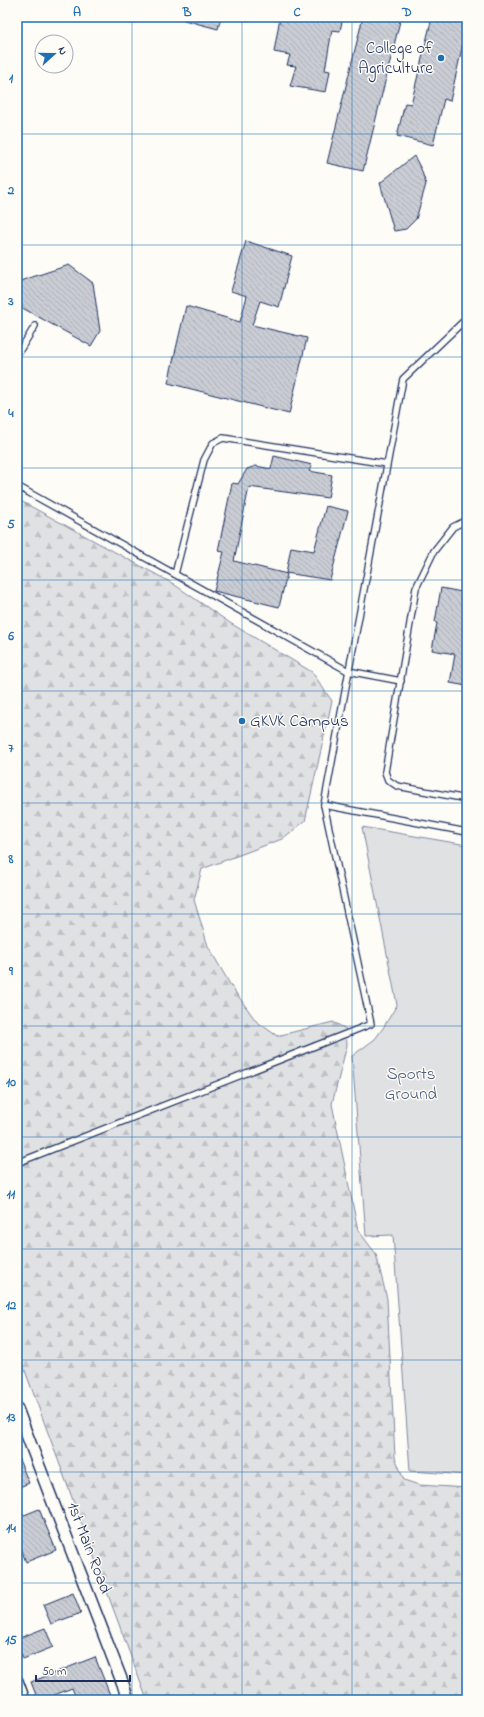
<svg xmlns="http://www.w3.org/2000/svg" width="484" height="1717" viewBox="0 0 484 1717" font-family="'Indie Flower',sans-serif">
<defs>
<pattern id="forest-firs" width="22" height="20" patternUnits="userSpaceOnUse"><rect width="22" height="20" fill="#e0e1e3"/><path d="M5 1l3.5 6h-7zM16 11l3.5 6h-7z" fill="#c0c1c5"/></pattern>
<pattern id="building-back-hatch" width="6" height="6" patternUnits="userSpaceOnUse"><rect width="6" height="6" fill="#c9ccd3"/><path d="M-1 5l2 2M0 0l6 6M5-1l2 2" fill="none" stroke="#acb0b8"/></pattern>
</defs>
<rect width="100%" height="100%" fill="#fdfcf7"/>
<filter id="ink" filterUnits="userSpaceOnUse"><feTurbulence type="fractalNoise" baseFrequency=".025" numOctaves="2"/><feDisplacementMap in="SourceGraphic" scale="8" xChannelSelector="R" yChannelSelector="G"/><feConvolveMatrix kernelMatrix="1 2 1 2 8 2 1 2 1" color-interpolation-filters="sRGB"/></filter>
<g filter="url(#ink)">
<path fill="#e0e1e3" stroke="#7e88a0" d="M362 827 467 845V1475L410 1471 393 1235 366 1236 352 1056 375 1039 383 1028 397 1005Z"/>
<path fill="url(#forest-firs)" stroke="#7e88a0" d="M17 499 172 583 230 623 312 672 332 701 305 821 282 839 202 869 194 900 208 946 231 986 256 1021 277 1036 333 1022 346 1029 347 1045 332 1104 358 1230 376 1254 387 1299 395 1457 404 1480 419 1485 467 1488V1700H147L17 1349Z"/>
<g fill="url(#building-back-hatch)" stroke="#1b2f5e">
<path d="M184 17H221L218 29 184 20Z"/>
<path d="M280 17H343L340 31 332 30 325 70 330 71 326 92 290 86 296 66 287 65 290 55 274 52Z"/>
<path d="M363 17H401L363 171 327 163Z"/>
<path d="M432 17H467V26L450 101 444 99 433 145 397 136 405 103 411 104Z"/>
<path d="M414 156 421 169 426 184 416 219 406 229 394 231 380 183Z"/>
<path d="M246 241 292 256 279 307 260 301 252 325 307 338 289 414 168 383 186 306 240 322 247 296 231 291Z"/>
<path d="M69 265 93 283 100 331 91 346 17 305V282Z"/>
<path d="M274 456 312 465 309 471 332 475 328 498 249 487 234 561 287 574 279 607 214 591 224 552 218 551 232 483 238 484 247 469 256 466 271 469Z"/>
<path d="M326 506 348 511 330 580 286 573 291 547 314 551Z"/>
<path d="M441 588 467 593V686L450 683 455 654 432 650 437 623 435 622Z"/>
<path d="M17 1455 29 1483 17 1488Z"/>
<path d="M39 1509 56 1550 26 1562 17 1539V1518Z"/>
<path d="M73 1593 81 1613 51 1624 43 1605Z"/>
<path d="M45 1628 53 1647 23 1659 17 1644V1639Z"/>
<path d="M95 1657 112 1700H77L72 1688 42 1700H38L31 1682Z"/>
</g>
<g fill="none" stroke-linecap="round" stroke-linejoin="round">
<defs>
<g id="lane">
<path d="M467 318 403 379 324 805 467 832"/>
<path d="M17 355 35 326"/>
<path d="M17 486 348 671 401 681"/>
<path d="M467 520 453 527 434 551 416 588 385 772 388 780 397 786 467 799"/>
<path d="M175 574 204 460 213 443 223 438 387 464"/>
<path d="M17 1163 371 1024 324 805"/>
</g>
<g id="street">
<path d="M17 1409 123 1684 128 1700"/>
<path d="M17 1681 24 1700"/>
</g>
</defs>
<use href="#lane" stroke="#1b2f5e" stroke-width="8"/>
<use href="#street" stroke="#1b2f5e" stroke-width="14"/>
<use href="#lane" stroke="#fdfcf7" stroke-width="5.5"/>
<use href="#street" stroke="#fdfcf7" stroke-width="11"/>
</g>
</g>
<path fill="none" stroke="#1f6fb2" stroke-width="1" stroke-opacity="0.55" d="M132 17V1700M242 17V1700M352 17V1700M17 134H467M17 245H467M17 357H467M17 468H467M17 580H467M17 691H467M17 803H467M17 914H467M17 1026H467M17 1137H467M17 1249H467M17 1360H467M17 1472H467M17 1583H467"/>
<g fill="#1f6fb2" stroke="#fdfcf7" stroke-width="1.5">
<circle cx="441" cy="58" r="4"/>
<circle cx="242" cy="721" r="4"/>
</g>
<g text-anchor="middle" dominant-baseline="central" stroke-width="3" stroke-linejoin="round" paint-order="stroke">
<g font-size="17" fill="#1b2f5e" stroke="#fdfcf7" text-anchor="end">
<text x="433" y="48">College of<tspan x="433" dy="20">Agriculture</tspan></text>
<text x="250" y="721" text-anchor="start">GKVK Campus</text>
</g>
<g font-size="17" fill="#4c5c7f" stroke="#fdfcf7">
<text x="411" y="1074">Sports<tspan x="411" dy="20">Ground</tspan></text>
</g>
<g font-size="17" fill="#1b2f5e" stroke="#fdfcf7">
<text transform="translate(89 1548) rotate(69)">1st Main Road</text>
</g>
</g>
<rect width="484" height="1717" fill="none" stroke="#fdfcf7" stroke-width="44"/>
<g transform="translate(54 54) rotate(69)"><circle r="19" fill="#fdfcf7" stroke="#a3aaba"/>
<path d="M0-3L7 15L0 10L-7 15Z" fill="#1f6fb2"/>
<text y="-6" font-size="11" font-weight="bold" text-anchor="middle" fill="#1b2f5e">N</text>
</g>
<path d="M36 1675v6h94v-6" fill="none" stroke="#1b2f5e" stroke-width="2"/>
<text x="42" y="1675" font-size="12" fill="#1b2f5e" stroke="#fdfcf7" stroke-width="3" paint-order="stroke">50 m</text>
<rect x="22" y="22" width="440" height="1673" fill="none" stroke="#1f6fb2" stroke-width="1.5"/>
<g font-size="13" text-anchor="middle" font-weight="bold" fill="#1f6fb2">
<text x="77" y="16">A</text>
<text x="187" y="16">B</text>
<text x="297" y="16">C</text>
<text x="407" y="16">D</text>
<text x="11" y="82">1</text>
<text x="11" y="194">2</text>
<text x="11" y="305">3</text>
<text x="11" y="417">4</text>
<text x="11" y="528">5</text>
<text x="11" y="640">6</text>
<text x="11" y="752">7</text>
<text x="11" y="863">8</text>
<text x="11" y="975">9</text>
<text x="11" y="1086">10</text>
<text x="11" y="1198">11</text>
<text x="11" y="1309">12</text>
<text x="11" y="1421">13</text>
<text x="11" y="1532">14</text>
<text x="11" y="1644">15</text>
</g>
</svg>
